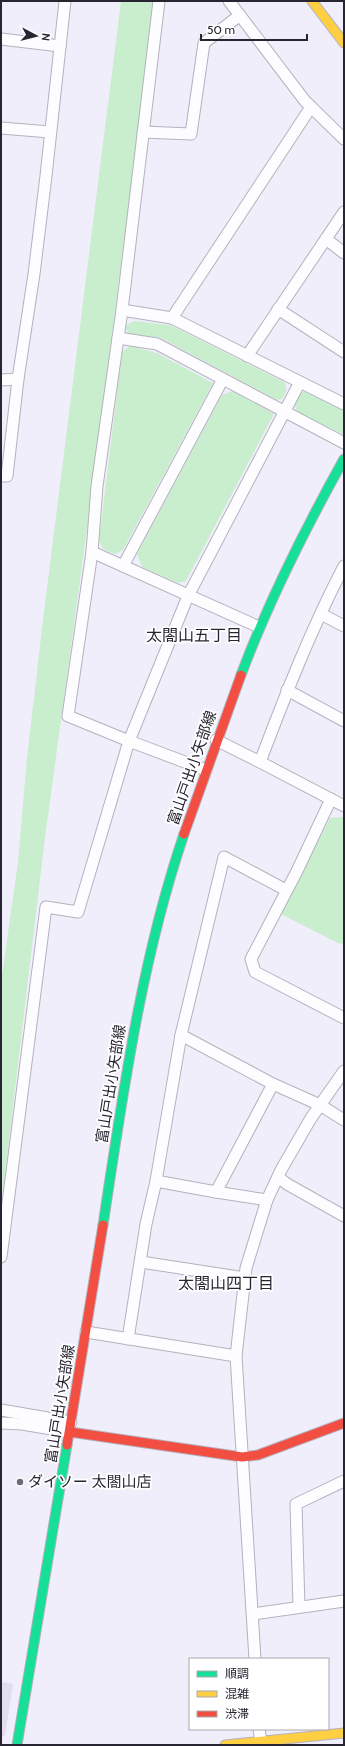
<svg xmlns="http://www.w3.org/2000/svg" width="345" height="1746" viewBox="0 0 345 1746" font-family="Cabin,'Noto Sans JP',sans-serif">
<rect width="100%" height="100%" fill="#f0eefa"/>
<path fill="#e2deef" d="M1 1682 13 1684 5 1735 1 1738Z"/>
<g fill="#c8eecd">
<path d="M121 1H155L88 521 45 838 1 1206V983L18 862 27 758 43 620Z"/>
<path d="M134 321 170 325 284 382C288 388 286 393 282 399L277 400 161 338 128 334 125 326Z"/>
<path d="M130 346 157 353 213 383 123 550 115 554 103 549 99 540 122 352Z"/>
<path d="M233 391 274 414 186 581 178 583 142 567 137 554 222 395Z"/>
<path d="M300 392H306L344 411V435L297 412C293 403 295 399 300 392Z"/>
<path d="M342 817 344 818V944L338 943 281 914 330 818Z"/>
</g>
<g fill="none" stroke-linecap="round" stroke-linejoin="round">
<defs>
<g id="street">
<path d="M229 1 305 101 344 139"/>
<path d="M1 39 60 46"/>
<path d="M1 128 50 132"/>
<path d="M143 132 191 134 204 43 240 15"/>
<path d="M326 239 344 253"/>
<path d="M278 309 344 352"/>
<path d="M122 310 172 318 344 404"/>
<path d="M172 318 311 107"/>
<path d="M118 338 157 344 344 443"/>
<path d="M247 356 344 212"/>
<path d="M1 380 18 379"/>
<path d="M1 476H7L18 379 34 274 46 176 65 1"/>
<path d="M92 552 97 486 122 310 159 1"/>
<path d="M123 566 223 379"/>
<path d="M321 614 344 626"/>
<path d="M259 627 92 552 68 716 129 741 188 596 300 382"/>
<path d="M287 690 344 721"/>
<path d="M216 740 260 762 344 806"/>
<path d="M260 762C285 696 311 629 344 566"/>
<path d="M331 799 297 871 251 959 255 972 344 1018"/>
<path d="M181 1035 273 1084"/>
<path d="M278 1177 287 1184 344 1216"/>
<path d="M156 1181 216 1192"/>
<path d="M267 1200 216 1192 273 1084 320 1105 344 1120"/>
<path d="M1 1257 46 907 78 912 129 741 206 770"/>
<path d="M141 1262 245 1278"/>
<path d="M86 1332 236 1356"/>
<path d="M128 1339 146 1224 156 1181 181 1035 224 857 286 890"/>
<path d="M1 1410 71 1422"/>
<path d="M1 1423 22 1424 70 1432"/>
<path d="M299 1607 296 1504 344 1481"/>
<path d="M253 1614 344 1601"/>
<path d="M255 1659 236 1356 246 1268 267 1200 281 1170 311 1118 344 1071"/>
<path d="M259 1729 261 1742"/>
</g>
<g id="fast">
<path d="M241 675C269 600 305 529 344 459"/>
<path d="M103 1225C123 1093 141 961 184 834"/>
<path d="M17 1745 67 1445"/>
</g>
<g id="slow">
<path d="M312 1 344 43"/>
<path d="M225 1745 344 1733"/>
</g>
<g id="jam">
<path d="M184 834 241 675"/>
<path d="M70 1432 242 1457 258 1455 344 1423"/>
<path d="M67 1445 103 1225"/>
</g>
</defs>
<use href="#street" stroke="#b4b2be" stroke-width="13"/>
<use href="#fast" stroke="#b4b2be" stroke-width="11"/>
<use href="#slow" stroke="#b4b2be" stroke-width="11"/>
<use href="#jam" stroke="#b4b2be" stroke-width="11"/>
<use href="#street" stroke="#fdfcfe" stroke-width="11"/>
<use href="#fast" stroke="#16e098" stroke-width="9"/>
<use href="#slow" stroke="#ffcf43" stroke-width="9"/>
<use href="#jam" stroke="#f24e42" stroke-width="9"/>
</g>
<circle fill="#6d6b77" stroke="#fff" stroke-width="1.5" cx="20" cy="1482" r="4"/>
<g text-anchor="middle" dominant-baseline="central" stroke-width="3.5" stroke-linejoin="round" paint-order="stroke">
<g font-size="15" fill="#272531" stroke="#fff">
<text transform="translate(192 768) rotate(-71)">富山戸出小矢部線</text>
<text transform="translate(111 1084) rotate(-81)">富山戸出小矢部線</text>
<text transform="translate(60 1404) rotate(-81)">富山戸出小矢部線</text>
</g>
<g font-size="15" fill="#272531" stroke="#fff" text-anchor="start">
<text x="28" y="1482">ダイソー 太閤山店</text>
</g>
<g font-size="16" fill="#272531" stroke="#fff">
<text x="194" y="635">太閤山五丁目</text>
<text x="226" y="1283">太閤山四丁目</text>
</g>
</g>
<rect width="345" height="1746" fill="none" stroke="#272531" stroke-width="4"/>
<rect x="189" y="1658" width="140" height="72" fill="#ffffff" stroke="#a9a8ad"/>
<rect x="197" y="1671" width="20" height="6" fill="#16e098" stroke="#a9a8ad"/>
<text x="225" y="1678" font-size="12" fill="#272531">順調</text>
<rect x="197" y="1691" width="20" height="6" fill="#ffcf43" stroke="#a9a8ad"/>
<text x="225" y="1698" font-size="12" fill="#272531">混雑</text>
<rect x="197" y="1711" width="20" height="6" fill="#f24e42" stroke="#a9a8ad"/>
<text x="225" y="1718" font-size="12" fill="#272531">渋滞</text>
<g transform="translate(36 36) rotate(97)" stroke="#ffffff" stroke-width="3" paint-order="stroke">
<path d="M0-3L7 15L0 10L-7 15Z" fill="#272531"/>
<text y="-6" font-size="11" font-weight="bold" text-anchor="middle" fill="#272531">N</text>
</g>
<path d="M201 34v6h106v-6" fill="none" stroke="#272531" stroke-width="2"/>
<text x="207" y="34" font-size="12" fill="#272531" stroke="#ffffff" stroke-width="3" paint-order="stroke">50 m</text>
</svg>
